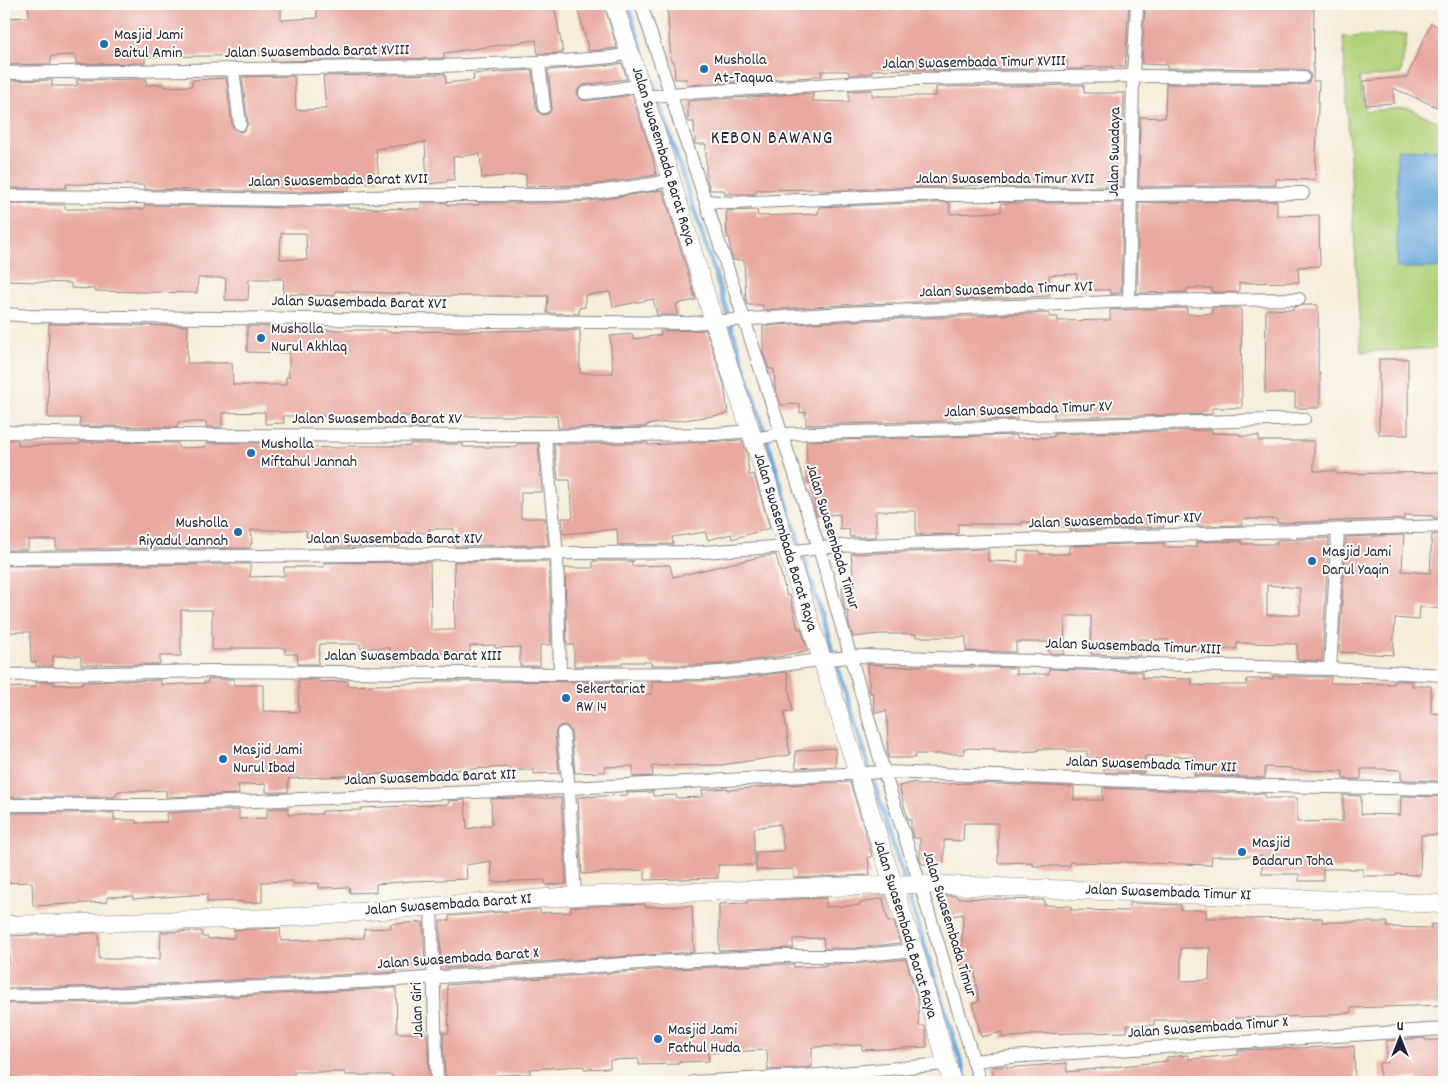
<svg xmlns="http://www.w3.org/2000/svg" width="1448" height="1086" viewBox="0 0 1448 1086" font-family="Dekko,sans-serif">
<rect width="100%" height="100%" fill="#fdfcf7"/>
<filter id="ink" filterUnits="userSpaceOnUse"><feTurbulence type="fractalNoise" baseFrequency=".02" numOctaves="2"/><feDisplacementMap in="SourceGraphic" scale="10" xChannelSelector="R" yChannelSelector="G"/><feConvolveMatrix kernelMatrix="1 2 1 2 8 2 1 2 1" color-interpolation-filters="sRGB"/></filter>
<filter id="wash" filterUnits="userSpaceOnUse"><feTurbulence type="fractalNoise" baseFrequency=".0096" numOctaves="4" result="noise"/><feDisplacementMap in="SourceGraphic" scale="20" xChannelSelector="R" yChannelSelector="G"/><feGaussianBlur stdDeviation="1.12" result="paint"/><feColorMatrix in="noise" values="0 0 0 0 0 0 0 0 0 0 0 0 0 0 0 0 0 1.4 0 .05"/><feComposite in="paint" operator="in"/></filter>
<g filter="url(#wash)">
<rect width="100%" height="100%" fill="#f6ecd8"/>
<path fill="#b0d179" stroke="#697a5a" d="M1407 34 1401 74 1359 78 1365 111 1407 108 1444 124V348L1361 352 1343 37Z"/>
<path fill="#69a7db" stroke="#46648b" d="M1397 149 1444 150V268H1397Z"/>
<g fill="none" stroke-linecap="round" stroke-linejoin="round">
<path stroke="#69a7db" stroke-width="5" d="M627 4 718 283 967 1082"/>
</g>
<g id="blocks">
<g fill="#e9a9a0" fill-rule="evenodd">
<path d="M28 4H145V6H183V4H281V20L317 18 316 4H418V7L443 4H554L563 53 538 54 536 40 444 53V58L271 61V55L145 57V63L76 64V55L51 56V64L6 65 5 18 29 17Z"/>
<path d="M576 4H604L617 48 589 51Z"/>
<path d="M667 4H1129L1125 67H1084V69H1067V60H1038V69L936 71H933V69L872 70V73L849 75 848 71H821L822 76H813V77L688 85 687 79H675L674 61H671Z"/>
<path d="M1145 4H1314L1313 81H1319L1315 180 1276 179V185L1139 187 1140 117 1165 118 1166 84 1303 85 1307 84 1311 78 1310 73 1303 69 1167 68V65L1142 64Z"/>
<path d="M1431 23 1444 29V110L1393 88 1394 103 1366 105 1364 81 1407 77Z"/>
<path d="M622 63 627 79 584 85 578 89 577 94 581 100 586 101 632 95 653 158 656 175 590 185 526 187V174L482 178 480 154 453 157 454 180H447V182L427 184 425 142 376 149 379 180 349 183V190L292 192 144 189V185L66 184V188H6L7 176H4V81L52 80V86H77V80L146 79V85L164 84V87L192 86V80L226 78 232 126 234 129 241 132 245 130 248 123 242 77 294 76 296 110 326 109 323 76 445 74 446 83 474 80 473 74 532 70 536 108 540 114 544 115 549 113 552 107 548 70 613 65Z"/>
<path d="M1084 85V93H1124L1123 187H1001V185H978L963 186V187H914L819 191V189L756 190V194H725L724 190H710L706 175V144H695L694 122H688V101L813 93V101L849 102V91L872 90V96H936V87Z"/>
<path d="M663 190 696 300 676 304 678 315H657L653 299 613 307 610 292 585 295V307L579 308V314L547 313 548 296H411V294L335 291V296L283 294 284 279H249L248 300H225L226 278H198L197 293 95 291V289L71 288V283L4 281V243H5L6 204 65 205V209H144V205L292 208 348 206V208L421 209V203H447V205H479V203H553L592 201ZM281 233H306L307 260 280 259Z"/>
<path d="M1277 201V216L1319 215 1320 266 1298 267 1299 282 1239 283V292H1212V288H1187V292L1137 293 1139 203Z"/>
<path d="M914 203H950V214L1001 212V203H1123L1121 293 1110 294V290H1077V274L1049 275V296L844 305 763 310V305H748L746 299 744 260H733L730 250V238H727L726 211 757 210 758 216 818 214 819 207Z"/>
<path d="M1304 305H1318V373H1320V408H1295V393H1265L1266 309 1293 310V307Z"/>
<path d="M1187 308V314H1212V308H1239L1240 309H1241L1242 408H1212V414L1054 418V411L1017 412V419L806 425V412L800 413V404L781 405 775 387 774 369H769L763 352V326L845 321 1049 313V317H1058V321L1110 320V310Z"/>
<path d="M49 324 188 326 187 363H232L233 385H286V377H289V353L247 352V326L275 327V330H386V332L580 330V373H613L610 336 633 334V339L661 335 660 331 706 330 724 384 728 414 646 425V427L558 428 557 416H430V428H410V416H283L284 423 265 424V412L222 413V427H206V422H178V427L80 426V418H48Z"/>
<rect x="1379" y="359" width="29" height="76"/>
<path d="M1212 430V433L1240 434V436H1259V441H1314V471H1336V474L1444 472V518H1433V516L1405 515 1404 519 1277 523V519H1242V525L1197 526V520H1164V527L1069 530V527H1050V522H1022V524H958V534L916 535V511H876V537H850L849 529 840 530V514L817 516 815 510 813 483H808L806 441 1017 435V438L1054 437V434Z"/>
<path d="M4 440H18V446L80 444V442L178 443V448L206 447V443H262V448H295V447L345 448V446H410V444H463V447H517V444H538L542 492H521V518H545L548 545 454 546V529H429V533H400V546L325 547V537H306V530H251L252 544H250V548L56 549V540H28V550H4V508H6V480H4Z"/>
<path d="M742 440 747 453 749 476 754 474 770 528 732 539 731 534 708 540 705 532 672 537 673 544 618 545 617 529 563 534 562 518H573L570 480H558L554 444 648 443V445Z"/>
<path d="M1444 534V609L1420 607 1419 620 1395 618 1393 655 1339 652 1346 537 1404 535 1402 571 1430 573 1432 535Z"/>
<path d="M1329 538 1322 661 1297 660V644L1237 643V649H1194V646H1168V640L1140 639V656L1091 654V616H1065L1064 654 1049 653V642H1016V652L966 651V637H916V634H879L853 637 849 624 848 611 846 612 844 607 842 587 854 586 851 554 988 549V561L1018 562V551H1039V554H1069V546L1164 543V547H1196V542L1242 541V544H1277V540ZM1267 585 1300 588V615H1267Z"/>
<path d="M776 555 787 596 790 595 798 629 801 628 808 651 784 655V656L732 663 704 665H651V662H622V665L574 666V645H567L565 568H593V561H634L631 562 632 566 670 565 673 577 764 556Z"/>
<path d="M549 561 551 645H540V666H520V647L495 648V645L470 646V653H430V657L415 658 390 657V648H360V644H320L318 664H298L297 654H285V648H231V650H212V610H181V656H160V664L81 665V656H53V666H36V662H31L30 632H5L4 566 250 564V577L284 576V567H324V563L430 562 431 630H455L454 562Z"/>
<path d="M868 664 884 665 885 667 923 666 1016 668V674H1049V669L1142 672V678L1192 679V685L1220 686V685H1246L1247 679H1273V676L1331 677 1330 683 1394 684V681H1412V686H1431V713L1444 714V781L1401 780V770L1381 769H1361V779H1343V771L1292 770V768L1265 767V778L1194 775 1195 757 1171 756H1145L1144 773 1104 772V757L1087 758V751H1067V749H1038V751L1014 752 995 751V749L964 748V754H915V758H888L887 711 875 713 873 693H870Z"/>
<path d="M787 672 792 711 784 712 790 755 721 765 652 766 653 776 633 777V766L605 767V772L575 773 571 732 567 726 563 725 558 727 555 733 559 773 534 774V770H509V767L288 779V792H266V784L238 785 239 794 166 797V790L150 791H118L115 797H5L4 688 36 687V682H54V685L82 684V682L161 680V685L208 683V679H234V685H263V711L299 712 298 680H319V682L348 681V686L436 683V681H441L622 682V694H652V681H704L734 679Z"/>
<path d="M835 748 836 766 796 768 795 751Z"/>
<path d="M850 782 871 851 872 857H868L870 875 794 878V869L756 870V852L784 851 780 824 754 828V865H718V878L645 880V870L582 874 578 797 627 795V793L653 792V796L676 795 677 798 703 797 702 790 728 788V790L785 785Z"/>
<path d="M916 782 917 785 971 783 1074 787V800H1103V788L1265 794V798H1297V822L1343 821V795L1361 796V814L1400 815 1401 796 1444 797V823H1440L1439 835H1421L1420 875 1396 874V876H1363V869H1323V881H1299V874H1262V856H1212L1211 865 1120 862V863L1070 862V866H1033V862L998 863V823H964L963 841 944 840V863L922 864 920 859V838H914L911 830V820H908L899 786Z"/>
<path d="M521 798H561L566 884 545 885V880L492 882 491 861 466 865 467 879 412 881 376 884V892L350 893 349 887 319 888V883L293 884V881L262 882V902L241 903V901L207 902V894L133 899V896L107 897V902L33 906 32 882 4 883V813H114V820H136V823L167 822 166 813 239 810V819L267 818V809L288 808V815L303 814H322V811L361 810V808L449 804 448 801 465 800 467 829 492 825 491 799Z"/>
<path d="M942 896H957V898L1044 900V905L1071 906V910L1129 911V903L1181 905V910H1206V918H1239V919L1322 918V922H1387V927L1431 928V924L1444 925V1005L1351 1008V1013L1329 1014V1016L1234 1018V1026L1210 1027V1022H1185V1020H1154V1025H1127V1032L1032 1034 1033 1035 1002 1038V1032L981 1037 973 1003 979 1002 974 967H961L963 914 947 917ZM1181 948H1210L1209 980 1181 981Z"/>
<path d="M826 898V907L860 905V903L883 898 888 922 894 921 900 943 855 948H824L823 938 793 939V948L719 951V904L747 903V901Z"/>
<path d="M645 904V907L692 906 694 952 446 968V963H441L440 921H449V916L540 909V913L571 912V907Z"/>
<path d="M423 922 425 964 395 965 396 972 126 986 4 988V962H9L8 936 99 933V959H160L161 932 202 931V937H208V939L234 938V930L280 928 281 941 364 938V929L391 928 390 924Z"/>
<path d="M906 959 918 1001 919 1026H925L926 1029 927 1047 862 1050V1045L812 1047V1067L768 1070 767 1050 708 1053 709 1061 679 1062V1064L639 1065V1059L610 1060V1068L584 1069V1066L530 1069V1074L497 1075V1081H448V1077H445L443 1033H449L447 985 654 970 782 964H794V967L825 966V964H856Z"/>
<path d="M396 988 397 1033H427L429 1078H392V1075H345V1072H294V1079L148 1082V1078H96V1082H13L12 1070 4 1071V1004L126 1002Z"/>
<path d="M1425 1038V1040H1444V1082H1418V1078L1380 1079 1379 1063 1387 1062 1386 1041Z"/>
<path d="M1354 1046 1355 1081 995 1082 992 1067 1007 1066V1068L1067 1063V1072L1167 1061V1057L1188 1055V1059L1238 1055V1050Z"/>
</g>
</g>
</g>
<g filter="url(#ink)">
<use href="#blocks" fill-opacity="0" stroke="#8c878a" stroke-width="1"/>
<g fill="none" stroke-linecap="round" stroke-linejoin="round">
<defs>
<g id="street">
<path d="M641 4 819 548 884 772 920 884 980 1082"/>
<path d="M539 62 544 107"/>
<path d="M233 70 240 124"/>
<path d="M4 73 440 66 564 61 612 57 631 53"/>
<path d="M585 93 613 90 641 85"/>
<path d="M645 97 683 93 915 79 1133 76 1303 77"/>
<path d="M4 196 139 197 292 200 424 195H553L591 193 653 184 671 179"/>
<path d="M707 201 731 203 914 195H1140L1303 193"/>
<path d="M1129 301 1133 76 1137 4"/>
<path d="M4 314 31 316 690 323 845 313 1135 301 1299 299"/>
<path d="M4 432 138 435 545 436 715 434 751 431"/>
<path d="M545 436 557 554 560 674"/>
<path d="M753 439 783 434 1304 419"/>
<path d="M787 552 838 546 1444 526"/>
<path d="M4 558 703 552 786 546"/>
<path d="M1330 669 1338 530"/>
<path d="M4 675 209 671 560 674 704 673 733 671 828 659 861 656 1330 669 1444 675"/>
<path d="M563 733 569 788 575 896"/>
<path d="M4 805H160L569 788 884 772 1267 786 1444 789"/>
<path d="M431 906 437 1082"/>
<path d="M4 996 126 994 398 980 654 962 782 956H855L914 950"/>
<path d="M973 1061 1010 1057 1444 1029"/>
<path d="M693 1082 818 1075 946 1064"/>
</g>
<g id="secondary">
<path d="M614 4 671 179 714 322 763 468 786 546 914 950 952 1082"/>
<path d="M4 925 275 918 575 896 916 884 1444 904"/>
</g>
</defs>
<use href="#street" stroke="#8c878a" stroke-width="14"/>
<use href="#secondary" stroke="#8c878a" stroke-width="19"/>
<use href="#street" stroke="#fff" stroke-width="12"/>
<use href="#secondary" stroke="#fff" stroke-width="18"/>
</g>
</g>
<g fill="#1f6fb2" stroke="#fdfcf7" stroke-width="2">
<circle cx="104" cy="44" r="5"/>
<circle cx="704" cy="69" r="5"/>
<circle cx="261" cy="338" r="5"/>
<circle cx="251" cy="453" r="5"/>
<circle cx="238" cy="532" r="5"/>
<circle cx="1312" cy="561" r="5"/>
<circle cx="566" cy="698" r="5"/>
<circle cx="223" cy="759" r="5"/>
<circle cx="1242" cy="852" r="5"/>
<circle cx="658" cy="1039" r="5"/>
</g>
<g text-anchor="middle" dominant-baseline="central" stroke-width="4" stroke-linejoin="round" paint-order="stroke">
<g font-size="16" fill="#22223b" stroke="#fdfcf7" text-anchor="start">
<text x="114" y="35">Masjid Jami<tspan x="114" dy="18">Baitul Amin</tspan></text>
<text x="714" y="60">Musholla<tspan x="714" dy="18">At-Taqwa</tspan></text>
<text x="271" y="329">Musholla<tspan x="271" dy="18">Nurul Akhlaq</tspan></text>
<text x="261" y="444">Musholla<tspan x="261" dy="18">Miftahul Jannah</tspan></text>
<text x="228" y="523" text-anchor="end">Musholla<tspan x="228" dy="18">Riyadul Jannah</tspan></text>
<text x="1322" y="552">Masjid Jami<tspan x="1322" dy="18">Darul Yaqin</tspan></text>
<text x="576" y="689">Sekertariat<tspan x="576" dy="18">RW 14</tspan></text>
<text x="233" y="750">Masjid Jami<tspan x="233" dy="18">Nurul Ibad</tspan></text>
<text x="1252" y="843">Masjid<tspan x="1252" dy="18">Badarun Toha</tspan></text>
<text x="668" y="1030">Masjid Jami<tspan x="668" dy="18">Fathul Huda</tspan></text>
</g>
<g font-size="16" fill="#22223b" stroke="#fdfcf7">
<text transform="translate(317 52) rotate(-1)">Jalan Swasembada Barat XVIII</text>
<text transform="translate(974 63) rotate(-1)">Jalan Swasembada Timur XVIII</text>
<text transform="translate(1115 152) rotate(-89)">Jalan Swadaya</text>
<text transform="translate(663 156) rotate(73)">Jalan Swasembada Barat Raya</text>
<text x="1005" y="179">Jalan Swasembada Timur XVII</text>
<text transform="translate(338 181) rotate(-1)">Jalan Swasembada Barat XVII</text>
<text transform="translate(1006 290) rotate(-2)">Jalan Swasembada Timur XVI</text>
<text transform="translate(359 303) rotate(1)">Jalan Swasembada Barat XVI</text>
<text transform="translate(1028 410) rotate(-2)">Jalan Swasembada Timur XV</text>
<text x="377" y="419">Jalan Swasembada Barat XV</text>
<text transform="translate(1115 521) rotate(-2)">Jalan Swasembada Timur XIV</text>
<text transform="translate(832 537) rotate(73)">Jalan Swasembada Timur</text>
<text x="395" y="539">Jalan Swasembada Barat XIV</text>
<text transform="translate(785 542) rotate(73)">Jalan Swasembada Barat Raya</text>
<text transform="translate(1133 647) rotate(2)">Jalan Swasembada Timur XIII</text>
<text x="413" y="656">Jalan Swasembada Barat XIII</text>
<text transform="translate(1151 765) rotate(2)">Jalan Swasembada Timur XII</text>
<text transform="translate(430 778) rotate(-2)">Jalan Swasembada Barat XII</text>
<text transform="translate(1168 893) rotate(2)">Jalan Swasembada Timur XI</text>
<text transform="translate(448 905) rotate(-4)">Jalan Swasembada Barat XI</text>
<text transform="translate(949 924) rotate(73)">Jalan Swasembada Timur</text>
<text transform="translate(905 929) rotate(73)">Jalan Swasembada Barat Raya</text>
<text transform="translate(458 959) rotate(-4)">Jalan Swasembada Barat X</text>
<text transform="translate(418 1010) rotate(-92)">Jalan Giri</text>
<text transform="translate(1208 1028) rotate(-4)">Jalan Swasembada Timur X</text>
</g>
<g font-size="19" letter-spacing="1" fill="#22223b" stroke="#fdfcf7">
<text x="772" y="139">KEBON BAWANG</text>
</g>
</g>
<rect width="1448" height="1086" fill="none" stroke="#fdfcf7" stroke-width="20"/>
<g transform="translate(1400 1038)" stroke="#fdfcf7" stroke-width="4" paint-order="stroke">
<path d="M0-4L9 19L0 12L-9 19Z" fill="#22223b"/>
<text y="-8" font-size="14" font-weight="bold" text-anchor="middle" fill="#22223b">U</text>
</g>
</svg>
